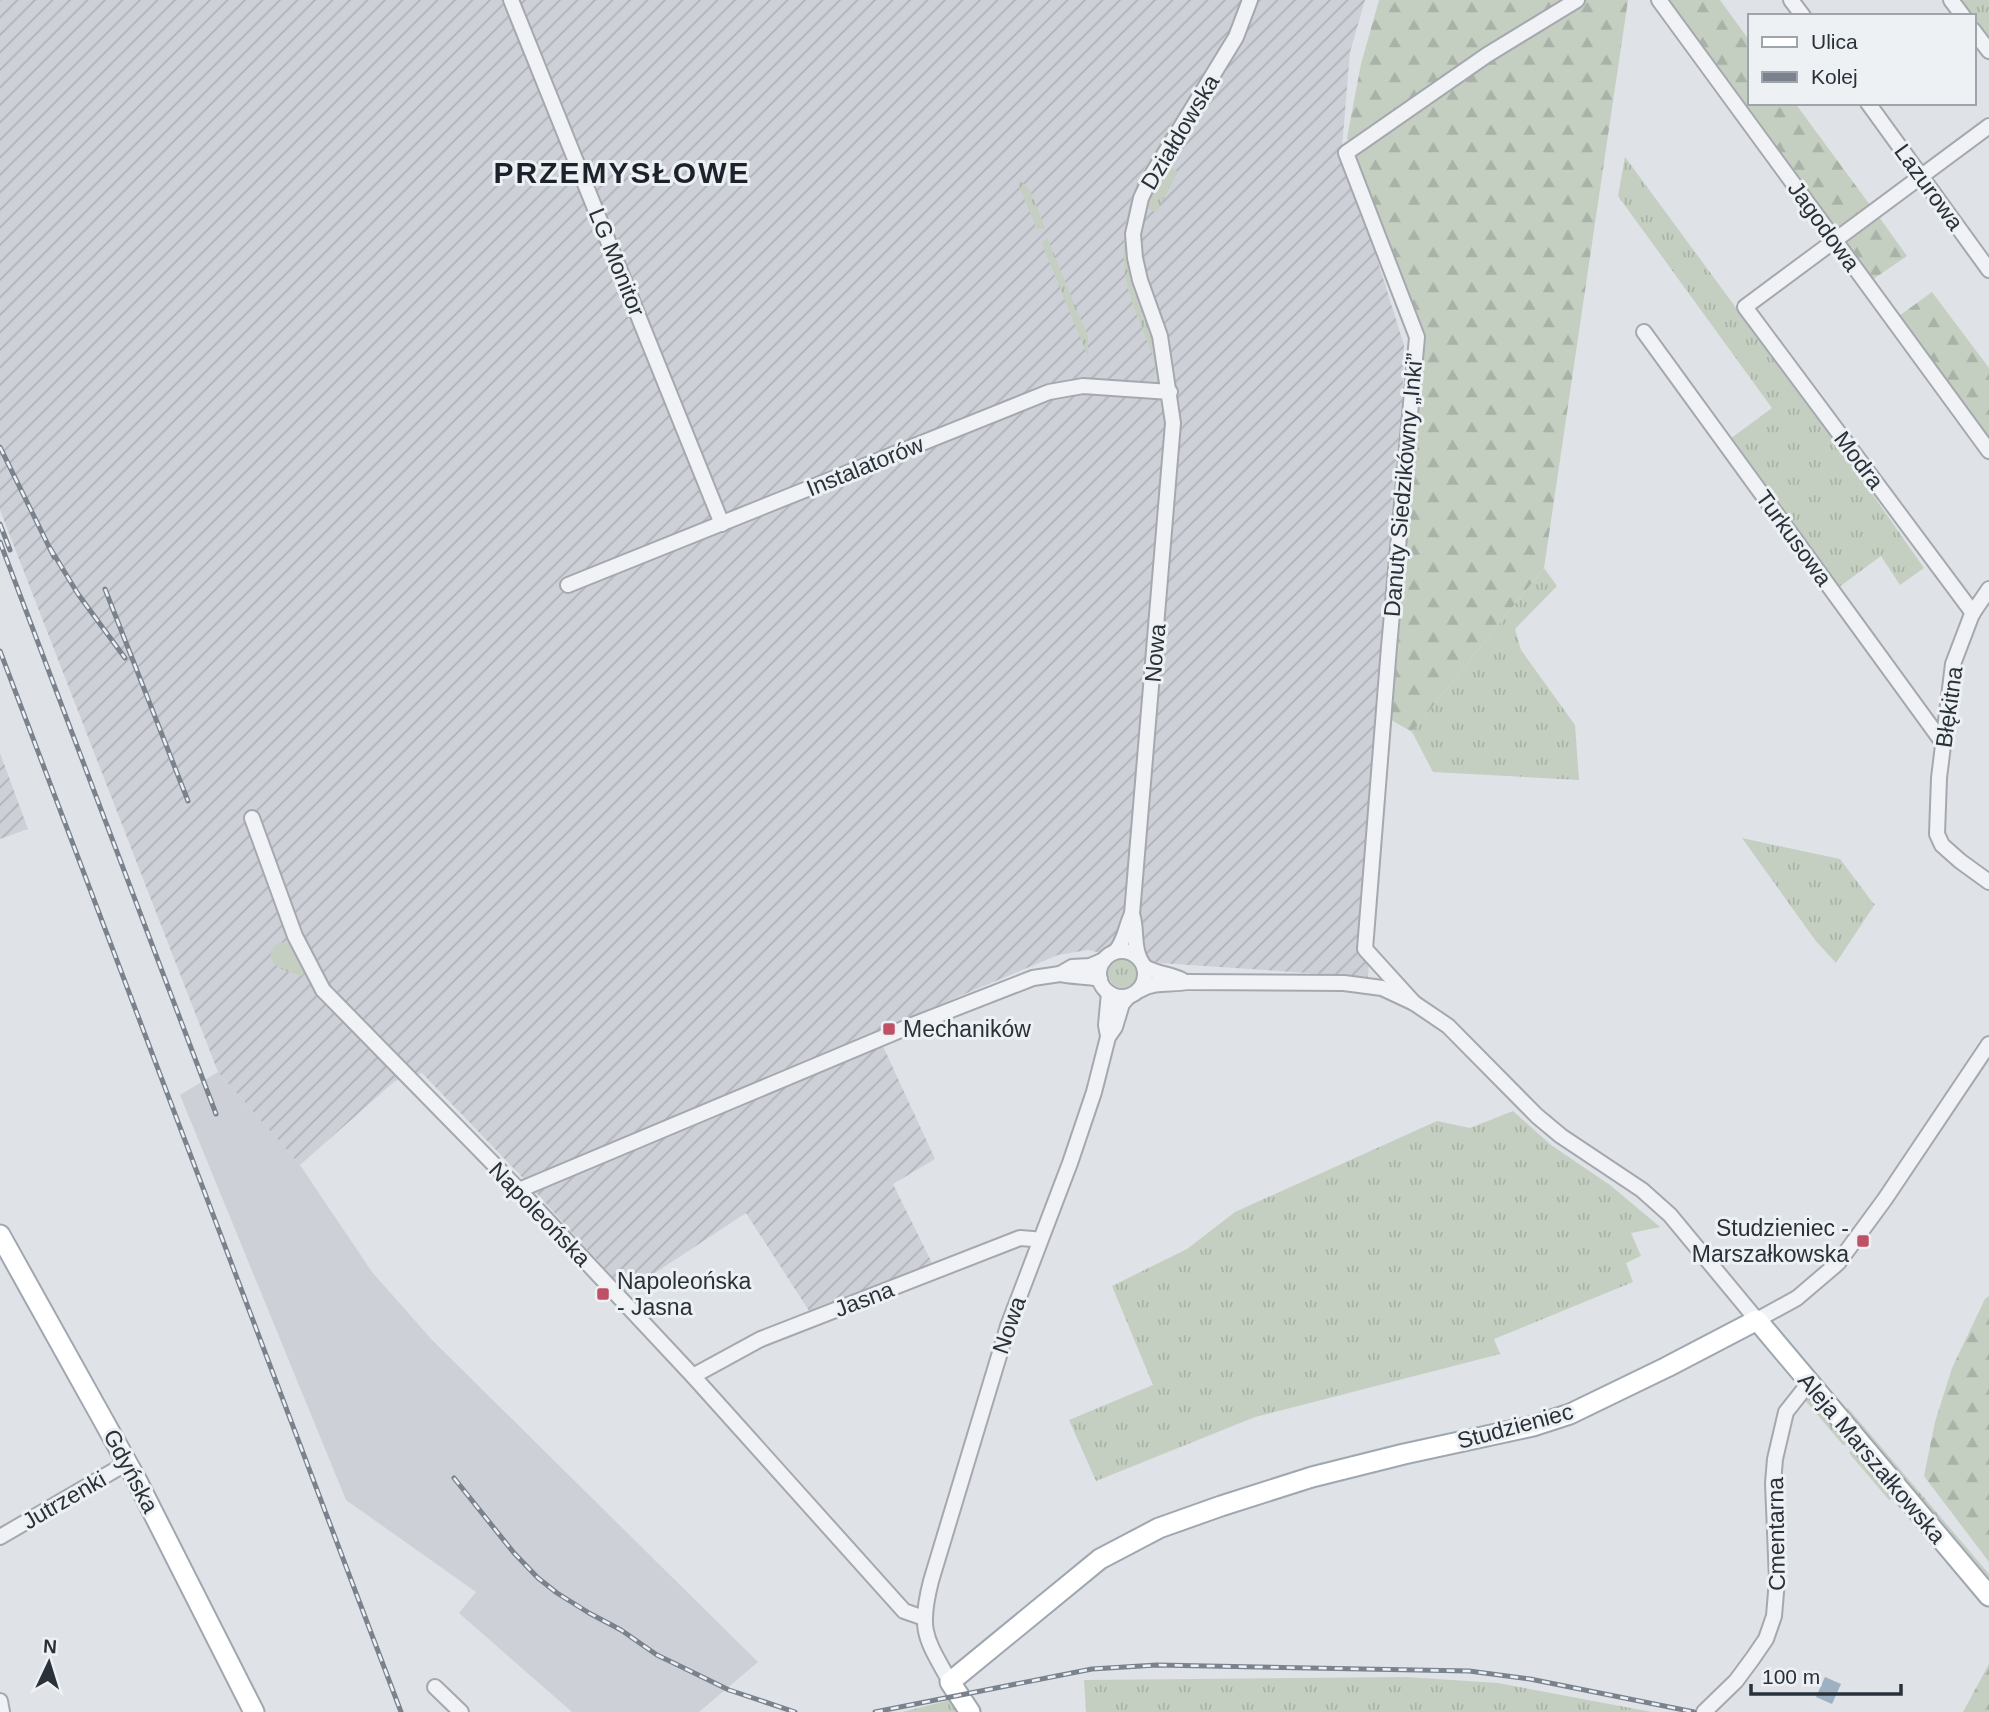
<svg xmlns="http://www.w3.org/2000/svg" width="1989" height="1712" viewBox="0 0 1989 1712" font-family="Helvetica,sans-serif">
<defs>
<pattern id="industrial-furrows" width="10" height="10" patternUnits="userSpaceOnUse" patternTransform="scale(1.75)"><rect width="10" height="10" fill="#cdd1d7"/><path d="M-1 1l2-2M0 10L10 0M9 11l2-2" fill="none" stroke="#b0b4b9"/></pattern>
<pattern id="grass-tufts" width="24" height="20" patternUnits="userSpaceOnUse" patternTransform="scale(1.75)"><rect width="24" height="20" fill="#c5cfc1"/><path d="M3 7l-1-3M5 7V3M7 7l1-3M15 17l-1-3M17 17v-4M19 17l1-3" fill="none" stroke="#a9b2a7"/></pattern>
<pattern id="forest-firs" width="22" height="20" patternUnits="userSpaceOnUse" patternTransform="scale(1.75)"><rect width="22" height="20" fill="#c5cfc1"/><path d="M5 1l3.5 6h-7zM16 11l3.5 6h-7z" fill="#a9b2a7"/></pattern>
</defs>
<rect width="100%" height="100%" fill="#dfe2e6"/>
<path fill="#cdd1d7" d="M218 1072 300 1165 372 1272 433 1341 758 1662 699 1712H572L459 1613 476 1592 346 1500 180 1095Z"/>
<g fill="url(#industrial-furrows)">
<path d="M0 0H1365L1350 52 1342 147 1404 345 1401 470 1386 717 1368 977 1145 962 1088 950 1058 955 876 1031 935 1159 893 1184 933 1265 813 1317 746 1213 626 1292 522 1177 422 1073 395 1081 300 1165 218 1072 0 510Z"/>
<path d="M0 753 28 829 0 839Z"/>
</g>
<g fill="url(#grass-tufts)">
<path d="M1961 0H1989V38Z"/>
<path d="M1189 96 1194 98 1152 165 1129 262 1133 288 1155 350 1157 362 1156 371 1150 380 1155 368 1153 356C1144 333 1133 309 1127 285 1124 274 1124 263 1124 253 1122 188 1157 147 1189 96Z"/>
<path d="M1625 157 1854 468 1924 568 1900 585 1881 556 1839 587 1730 439 1772 408 1618 196Z"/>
<path d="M1170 167 1178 172 1156 213 1148 208 1147 198 1161 169Z"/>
<path d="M1019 180 1030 190 1045 228 1038 229 1036 227 1018 184Z"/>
<path d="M1047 237 1088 337V357L1043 247 1042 243Z"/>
<path d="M1544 568 1557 586 1515 629 1521 650 1575 725 1579 780 1433 772 1412 732Z"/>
<path d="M1742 838 1840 859 1873 903 1875 904 1836 963 1815 940Z"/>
<path d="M284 942C298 944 301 960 305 971L302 976C291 972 268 969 271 952 272 945 279 943 284 942Z"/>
<circle cx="1123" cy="973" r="15"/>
<path d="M1513 1111 1551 1145 1610 1185 1660 1227 1631 1233 1641 1256 1626 1263 1633 1282 1494 1339 1500 1354 1255 1417 1096 1481 1069 1420 1153 1385 1112 1286 1187 1249 1235 1212 1437 1121 1470 1128Z"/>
<path d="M1808 1397 1813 1398 1849 1442 1845 1445H1843L1804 1399Z"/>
<path d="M1848 1408 1989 1574V1587L1843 1411Z"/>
<path d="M1854 1448 1895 1496 1889 1500 1849 1453Z"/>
<path d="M1406 1677 1498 1683 1652 1712H1086L1084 1680Z"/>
<path d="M950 1700 958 1712H902Z"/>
</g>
<g fill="url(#forest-firs)">
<path d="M1379 0H1628L1544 568 1412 732 1386 717 1401 470 1417 316 1347 138 1361 64Z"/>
<path d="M1667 0H1720L1749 40V103H1795L1870 205 1836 231Z"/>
<path d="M1879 217 1907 256 1872 280 1845 241Z"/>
<path d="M1932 292 1989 368V441L1899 316Z"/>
<path d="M1989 1296V1562L1924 1476 1935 1422 1952 1368 1985 1299Z"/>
<path d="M1989 1664V1712H1963Z"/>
</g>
<path fill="#9db1c2" d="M1825 1677 1841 1684 1832 1704 1816 1697Z"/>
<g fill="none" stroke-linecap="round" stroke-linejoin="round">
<defs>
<g id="minor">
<path d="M511 0 722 524"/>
<path d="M1659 0 1989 451"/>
<path d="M1791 0 1803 16"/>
<path d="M1951 0 1963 16"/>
<path d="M1973 30 1989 51"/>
<path d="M1868 103 1989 270"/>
<path d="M1644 332 1943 743"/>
<path d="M568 585 1049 392 1083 386 1170 392"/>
<path d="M1989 589 1972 614 1953 664 1939 778 1937 834 1942 845 1960 861 1989 882"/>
<path d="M1973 613 1745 307 1989 126"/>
<path d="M252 818 295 936 323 990 519 1190 693 1376 904 1611 924 1618"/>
<circle cx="1122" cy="974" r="23"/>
<path d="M1116 951C1125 940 1126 926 1132 914"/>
<path d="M1139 957C1133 943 1137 928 1132 914L1173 423 1160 336 1140 280 1135 258 1133 234 1141 198 1153 173 1236 37 1250 0"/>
<path d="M1145 967C1157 974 1170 974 1182 980"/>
<path d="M1060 974C1073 977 1086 976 1100 979"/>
<path d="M1140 990C1155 981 1170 985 1187 982L1344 983 1382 988 1414 1003 1448 1026 1537 1116 1561 1136 1642 1190 1670 1215 1757 1320 1797 1298 1838 1263 1885 1199 1989 1044"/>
<path d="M1414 1003 1365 949 1389 647 1417 337 1346 153 1487 55 1577 0"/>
<path d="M1108 1036 1106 1025 1109 993"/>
<path d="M519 1190 915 1024 1033 978 1060 974 1072 967 1090 966 1104 960"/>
<path d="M693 1376 761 1339 1020 1238 1033 1239 1039 1241"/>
<path d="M0 1537 127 1463"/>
<path d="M950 1682C926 1638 918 1632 931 1581L1008 1326 1070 1163 1094 1092 1108 1037 1115 1027 1122 1004 1128 997"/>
<path d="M435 1687 461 1712"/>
<path d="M0 1701 2 1712"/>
<path d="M1704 1712 1736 1681 1753 1658 1766 1639 1774 1616 1777 1580 1773 1483 1775 1459 1786 1412 1809 1383"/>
</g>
<g id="major">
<path d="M0 1235 136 1479 254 1712"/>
<path d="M970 1712 950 1682 1100 1559 1159 1528 1221 1506 1312 1477 1404 1454 1533 1426 1570 1414 1667 1367 1757 1320 1989 1596"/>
</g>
</defs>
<use href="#minor" stroke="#a5a9af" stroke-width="18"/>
<use href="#major" stroke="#9fa7b0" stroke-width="23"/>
<use href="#minor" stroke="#f1f2f5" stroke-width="14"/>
<use href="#major" stroke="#fff" stroke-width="19"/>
<defs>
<g id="rail">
<path d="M0 447 54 557"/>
<path d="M0 524 10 550"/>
<path d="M0 542 216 1114"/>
<path d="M50 548 78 594 125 658"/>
<path d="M105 589 188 801"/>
<path d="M0 651 401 1712"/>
<path d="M454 1478 514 1553 538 1578 557 1593 589 1613 621 1630 657 1655 686 1669 729 1690 795 1712"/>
<path d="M875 1712 1092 1669 1157 1665 1469 1671 1530 1679 1694 1712"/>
</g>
</defs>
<use href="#rail" stroke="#7a828e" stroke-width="5"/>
<use href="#rail" stroke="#eef1f4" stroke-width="2.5" stroke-dasharray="8" stroke-linecap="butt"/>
</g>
<g fill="#be5166" stroke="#eef1f4" stroke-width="2.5">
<rect x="882" y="1022" width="14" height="14" rx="3.5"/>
<rect x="1856" y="1234" width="14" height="14" rx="3.5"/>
<rect x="596" y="1287" width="14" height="14" rx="3.5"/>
</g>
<g text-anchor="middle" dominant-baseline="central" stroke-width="6" stroke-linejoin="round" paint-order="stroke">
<g font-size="23" fill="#29313b" stroke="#eef1f4">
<text transform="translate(1180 132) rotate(-59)">Działdowska</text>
<text transform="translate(1929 187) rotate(54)">Lazurowa</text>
<text transform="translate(1824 226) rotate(54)">Jagodowa</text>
<text transform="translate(617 262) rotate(68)">LG Monitor</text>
<text transform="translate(1859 460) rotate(53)">Modra</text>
<text transform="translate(865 466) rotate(-22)">Instalatorów</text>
<text transform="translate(1403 485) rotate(-85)">Danuty Siedzikówny „Inki”</text>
<text transform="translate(1794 538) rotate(54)">Turkusowa</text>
<text transform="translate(1155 653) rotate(-85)">Nowa</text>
<text transform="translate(1949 707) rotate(-82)">Błękitna</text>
<text transform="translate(540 1214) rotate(46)">Napoleońska</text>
<text transform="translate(864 1299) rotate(-21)">Jasna</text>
<text transform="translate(1009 1325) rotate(-71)">Nowa</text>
<text transform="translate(1515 1426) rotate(-15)">Studzieniec</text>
<text transform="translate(1872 1458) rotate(50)">Aleja Marszałkowska</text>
<text transform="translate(131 1471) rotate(62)">Gdyńska</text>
<text transform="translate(64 1500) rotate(-30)">Jutrzenki</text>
<text transform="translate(1776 1534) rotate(-91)">Cmentarna</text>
</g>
<g font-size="23" fill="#29313b" stroke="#eef1f4" text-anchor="start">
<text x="903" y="1029">Mechaników</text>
<text x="1849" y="1228" text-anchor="end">Studzieniec -<tspan x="1849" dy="26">Marszałkowska</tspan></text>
<text x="617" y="1281">Napoleońska<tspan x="617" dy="26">- Jasna</tspan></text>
</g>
<g font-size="30" font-weight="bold" letter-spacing="2" fill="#1c222c" stroke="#eef1f4">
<text x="622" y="172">PRZEMYSŁOWE</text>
</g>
</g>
<rect x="1748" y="14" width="228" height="91" fill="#eef1f4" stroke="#9fa4aa" stroke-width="2"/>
<rect x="1762" y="37" width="35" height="10" fill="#ffffff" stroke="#9fa4aa" stroke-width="2"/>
<text x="1811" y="49" font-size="21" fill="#29313b">Ulica</text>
<rect x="1762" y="72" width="35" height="10" fill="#7a828e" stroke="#9fa4aa" stroke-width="2"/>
<text x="1811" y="84" font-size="21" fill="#29313b">Kolej</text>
<g transform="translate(49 1663) rotate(4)" stroke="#eef1f4" stroke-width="5" paint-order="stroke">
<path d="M0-5L12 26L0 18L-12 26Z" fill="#29313b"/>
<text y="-10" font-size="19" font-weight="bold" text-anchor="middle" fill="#29313b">N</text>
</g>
<path d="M1751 1684v10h150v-10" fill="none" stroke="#29313b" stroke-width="3.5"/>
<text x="1762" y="1684" font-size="21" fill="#29313b" stroke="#eef1f4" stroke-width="5" paint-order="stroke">100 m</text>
</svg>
